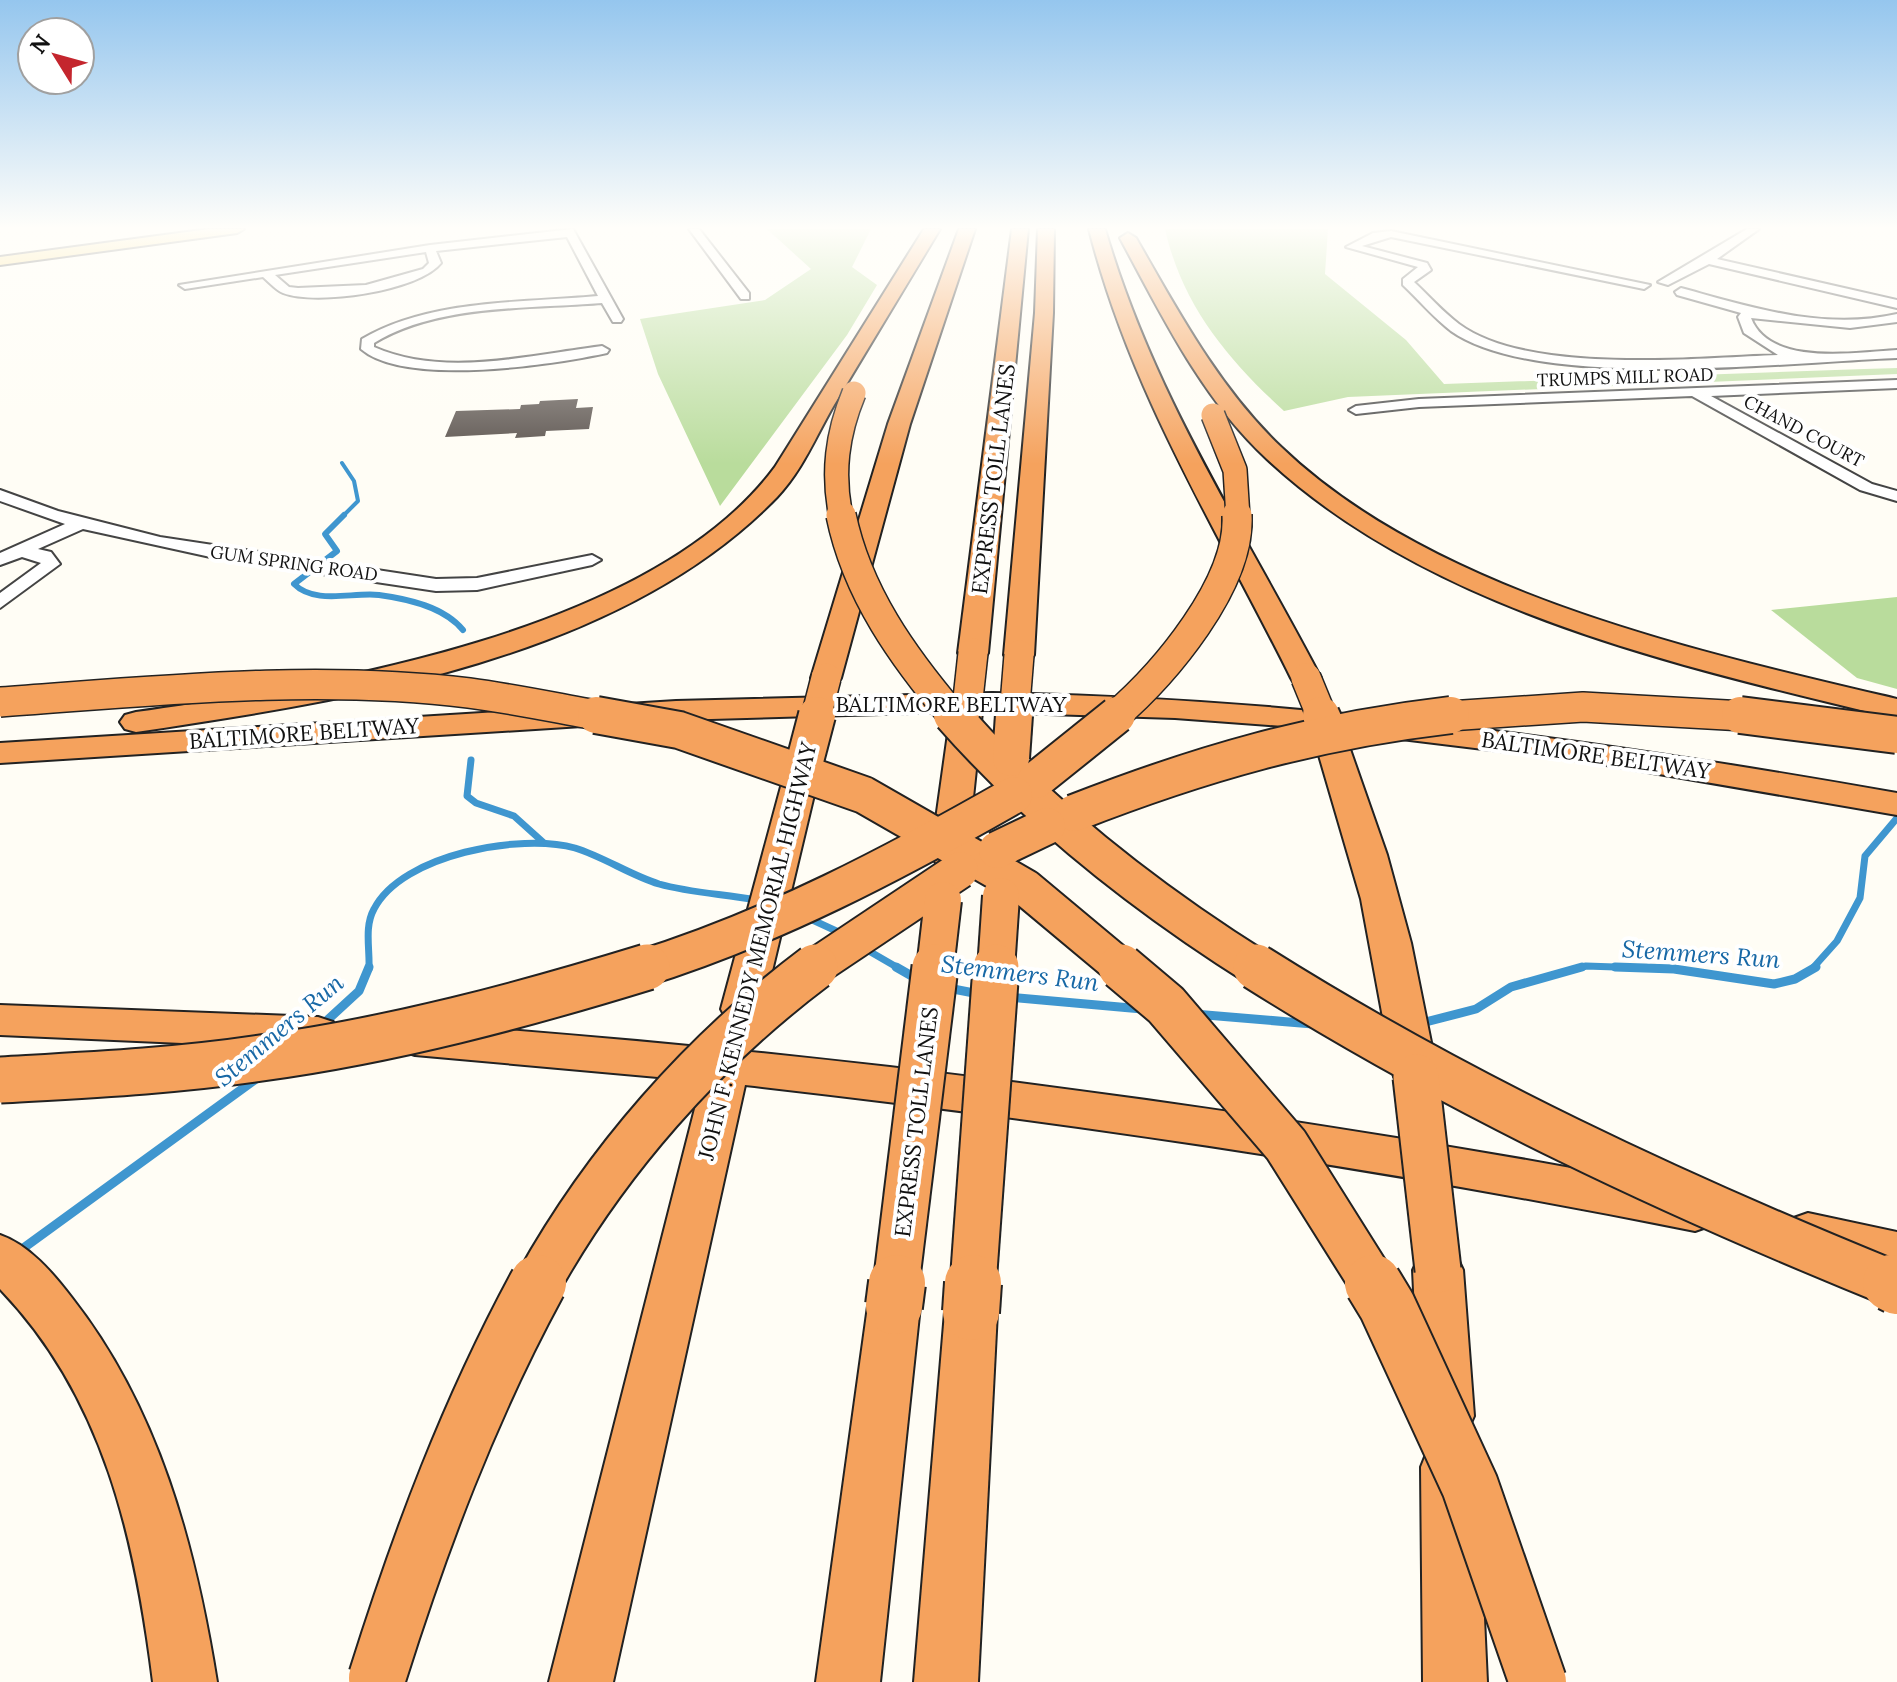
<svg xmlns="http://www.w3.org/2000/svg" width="1897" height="1682" viewBox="0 0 1897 1682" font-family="Lora,serif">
<rect width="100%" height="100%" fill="#fffdf5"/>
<g fill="#b9dc9c">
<path d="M767 229H871L852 267 877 285 847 335 720 506 658 374 640 319 765 300 811 269Z"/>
<path d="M1165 229H1328L1325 274 1406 340 1444 384 1864 369 1897 368V374L1348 397 1284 411C1228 360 1182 305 1165 229Z"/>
<path d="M1897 597V689L1857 678 1771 610Z"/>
</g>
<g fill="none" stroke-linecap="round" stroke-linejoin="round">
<path stroke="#3f96cf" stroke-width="4" d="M342 463 354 481 358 501 342 517"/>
<path stroke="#3f96cf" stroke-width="6" d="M344 515 325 534 337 551 294 584C315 605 352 592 379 595 409 599 444 607 463 630"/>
<g stroke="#3f96cf" stroke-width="7">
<path d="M471 760 467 796 476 803 514 816 544 843"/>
<path d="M806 917 845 935"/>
<path d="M862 947 900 969"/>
<path d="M369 969C370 949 364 927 374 909 402 854 521 833 575 848 604 857 630 875 659 884 691 893 724 894 756 900"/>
<path d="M1575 969 1586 966 1674 969"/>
<path d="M1812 969 1837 941 1860 898 1865 856 1897 818"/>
</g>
<g stroke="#3f96cf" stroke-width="9">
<path d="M896 967 917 979"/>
<path d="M1615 967 1674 969 1774 984 1795 979 1816 967"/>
<path d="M948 988 979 994"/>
<path d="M1007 997 1142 1009"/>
<path d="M1194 1014 1313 1024"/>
<path d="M1418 1024 1476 1009 1511 987 1582 967"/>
<path d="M322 1025 359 991 369 967"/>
<path d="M18 1252 260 1076"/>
</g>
</g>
<path fill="#5a524d" d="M578 399 576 408 593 407 589 429 546 431 545 436 515 438 517 433 445 437 456 411 520 409 521 405 539 404 540 401Z"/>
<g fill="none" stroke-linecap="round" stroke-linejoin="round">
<defs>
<g id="minor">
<path d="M573 229 623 319 621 322H613L602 303C529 309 438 304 374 343V347C444 378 529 355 602 346L609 350 607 353C552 365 405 387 361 349L362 339C430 299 521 303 598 296L567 237 436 251 441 263C419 291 316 306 283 293 276 290 269 282 263 277L185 289 179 285 430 245ZM426 252 429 263 423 269 366 285 298 288 289 287 275 275Z"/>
<path d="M689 229H699L749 293V299H741Z"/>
<path d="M1747 229H1759L1717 259 1897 300V308L1709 264 1668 285 1658 282Z"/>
<path d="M1391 231 1650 285 1644 289 1391 237 1362 246 1427 263 1431 270 1414 282C1429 296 1443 312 1459 324 1528 375 1696 358 1778 355L1744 333 1738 317 1741 313 1677 295 1675 292 1681 288C1751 307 1823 331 1897 314V322L1850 328 1751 318C1770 367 1855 352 1897 350V358C1789 362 1538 392 1451 331 1434 318 1418 299 1403 285V279L1418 267 1346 247 1373 233Z"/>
<path d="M1897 380V388L1711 396 1872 484 1897 491V501L1860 490 1692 396 1419 407 1356 414 1349 410 1356 406 1419 399Z"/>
<path d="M0 490 58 511 160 537 436 579 477 578 592 555 601 560 592 565 477 590 436 591 215 558 83 529 38 549 51 552 60 564 0 608V593L41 563 22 557 0 565V553L65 524 0 501Z"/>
</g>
<path id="major" d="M209 229H244L237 233 0 265V257Z"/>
<g id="highway">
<path d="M924 229H940C905 288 869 346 834 405 816 436 802 471 777 497 620 659 350 700 136 732L125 729 120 722 125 715 136 712C327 685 653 632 775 467Z"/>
<path d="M959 229H975L910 424 841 678 837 685H815L811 678 888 424Z"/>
<path d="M1012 229H1028L988 653 984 659H962L958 653Z"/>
<path d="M1038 229H1054L1053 313 1034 655 1030 661H1008L1004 655 1035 313Z"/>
<path d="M1089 229H1105C1153 395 1242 527 1321 678L1317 685H1295L1291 678C1216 527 1131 394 1089 229Z"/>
<path d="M1128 233 1136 238C1178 311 1219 388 1281 447 1433 593 1697 652 1897 699V719C1684 667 1431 612 1267 459 1202 399 1161 314 1120 238Z"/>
<path d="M992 693C1297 698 1597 740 1897 793V815L1589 762 1344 732 1387 855 1411 943 1438 1077 1431 1089 1416 1094 1401 1089 1394 1077 1361 899 1311 728 1175 718 982 712 967 855 962 863 949 867 936 863 931 855 951 712 676 720 0 763V743L676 701Z"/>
<path d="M806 747 818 750 823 757 763 1009 757 1020 742 1024 727 1020 721 1009 789 757 794 750Z"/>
<path d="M0 1005 318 1017 333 1022 339 1033 333 1044 318 1049 0 1035Z"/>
<path d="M415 1023C844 1053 1273 1110 1695 1191L1712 1197 1719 1211 1712 1225 1695 1231C1381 1168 1063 1121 745 1085L613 1682H549L702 1081 415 1055 400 1050 394 1039 400 1028Z"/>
<path d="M1808 1213 1897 1232V1274L1791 1249 1784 1234 1791 1219Z"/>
<path d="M0 1235C29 1245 53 1273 72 1298 159 1409 195 1545 217 1682H153C135 1538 104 1397 0 1289Z"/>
<path d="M1438 1248 1456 1255 1463 1270 1474 1416 1466 1434 1452 1440 1469 1447 1477 1467 1487 1682H1423L1421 1467 1429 1447 1444 1441 1428 1434 1420 1416 1413 1270 1420 1255Z"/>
<path d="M894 1283 912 1290 920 1306 880 1682H816L868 1306 876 1290Z"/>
<path d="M971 1289 989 1296 997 1312 978 1682H914L945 1312 953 1296Z"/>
</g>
</defs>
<use href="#minor" stroke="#444" stroke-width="4"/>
<use href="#major" stroke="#222" stroke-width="4"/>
<use href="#highway" stroke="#222" stroke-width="4"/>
<use href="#minor" fill="#fff" fill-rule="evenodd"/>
<use href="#major" fill="#f9d66b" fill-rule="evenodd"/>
<use href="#highway" fill="#f5a25d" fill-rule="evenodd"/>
<defs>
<g id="highway-bridge-far4">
<path d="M1213 415 1235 470 1238 517"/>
<path d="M841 517C832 473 837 434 854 393"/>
</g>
<g id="highway-bridge-far3">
<path d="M841 515C857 593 903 657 954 717"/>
<path d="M1306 678 1322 717"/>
<path d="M0 702C154 691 315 674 469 693 515 699 561 709 607 717"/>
<path d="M967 708 973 653"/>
<path d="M816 717 826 678"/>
<path d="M1014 717 1019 655"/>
<path d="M1114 717C1164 674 1241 584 1237 515"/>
<path d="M1434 717 1583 707 1762 717"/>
</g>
<g id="highway-bridge-far2">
<path d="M596 715 679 730 864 795 1026 888 1123 969"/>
<path d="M952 715C1040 815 1146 898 1259 969"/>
<path d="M1321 715 1326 726"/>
<path d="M1740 715 1897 735"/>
<path d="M806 757 817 715"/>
<path d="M1011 758 1014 715"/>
<path d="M1036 780 1117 715"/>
<path d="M1074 813C1202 763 1314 731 1451 715"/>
<path d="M997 850 1047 826"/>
<path d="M640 969C772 928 895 863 1014 795"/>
<path d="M812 969 960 870"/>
<path d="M935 969 943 900"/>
<path d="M996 969 1001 896"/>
</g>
<g id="highway-bridge-far1">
<path d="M1121 967 1166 1005 1286 1145 1374 1285"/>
<path d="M1256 967C1459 1095 1674 1195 1896 1285"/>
<path d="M1416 1077 1438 1270"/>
<path d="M0 1080C87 1075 175 1071 261 1058 393 1040 520 1006 647 967"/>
<path d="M537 1285C605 1162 702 1052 815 967"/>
<path d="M896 1285 935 967"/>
<path d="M973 1285 996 967"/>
</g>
<g id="highway-bridge">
<path d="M1373 1283 1387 1306 1470 1486 1538 1682"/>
<path d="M1891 1283 1897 1286"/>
<path d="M894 1306 897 1283"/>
<path d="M971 1312 973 1283"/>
<path d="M377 1678C420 1541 469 1410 538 1283"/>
</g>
</defs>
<use href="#highway-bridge-far4" stroke="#222" stroke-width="26" stroke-linecap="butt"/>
<use href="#highway-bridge-far3" stroke="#222" stroke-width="32" stroke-linecap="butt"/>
<use href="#highway-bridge-far2" stroke="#222" stroke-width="40" stroke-linecap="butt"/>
<use href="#highway-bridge-far1" stroke="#222" stroke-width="49" stroke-linecap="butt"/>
<use href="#highway-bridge" stroke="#222" stroke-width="60" stroke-linecap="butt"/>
<use href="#highway-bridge-far4" stroke="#f5a25d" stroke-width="23"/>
<use href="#highway-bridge-far3" stroke="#f5a25d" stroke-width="29"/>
<use href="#highway-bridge-far2" stroke="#f5a25d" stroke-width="36"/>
<use href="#highway-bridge-far1" stroke="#f5a25d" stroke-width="45"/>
<use href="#highway-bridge" stroke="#f5a25d" stroke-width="56"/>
</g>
<linearGradient id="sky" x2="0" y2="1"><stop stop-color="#95c6ee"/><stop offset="0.49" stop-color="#fffefa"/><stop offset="1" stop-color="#fffefa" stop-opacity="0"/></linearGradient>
<rect width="1897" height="464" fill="url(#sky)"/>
<g text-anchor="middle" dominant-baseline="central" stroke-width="8" stroke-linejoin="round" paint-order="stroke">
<g font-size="18" fill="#111" stroke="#fff">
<text transform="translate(1625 377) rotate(-2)">TRUMPS MILL ROAD</text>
<text transform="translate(1804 431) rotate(28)">CHAND COURT</text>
<text transform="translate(294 563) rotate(8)">GUM SPRING ROAD</text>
</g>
<g font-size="22" fill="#111" stroke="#fff">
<text transform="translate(993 479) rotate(-83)">EXPRESS TOLL LANES</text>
<text x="951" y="704">BALTIMORE BELTWAY</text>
<text transform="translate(304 733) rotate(-4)">BALTIMORE BELTWAY</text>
<text transform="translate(1596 755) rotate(8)">BALTIMORE BELTWAY</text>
<text transform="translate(757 951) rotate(-76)">JOHN F. KENNEDY MEMORIAL HIGHWAY</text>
<text transform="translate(916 1122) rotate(-83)">EXPRESS TOLL LANES</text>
</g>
<g font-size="24" font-style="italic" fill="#1768a6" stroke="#fff">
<text transform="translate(1701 954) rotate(4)">Stemmers Run</text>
<text transform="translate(1020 973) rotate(7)">Stemmers Run</text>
<text transform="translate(279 1030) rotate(-40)">Stemmers Run</text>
</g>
</g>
<g transform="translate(56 56) rotate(307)"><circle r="38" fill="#ffffff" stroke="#a0a0a0" stroke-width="2"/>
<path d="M0-6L14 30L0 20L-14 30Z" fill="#c4262e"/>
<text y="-12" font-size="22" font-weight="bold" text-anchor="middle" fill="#111111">N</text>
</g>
</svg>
